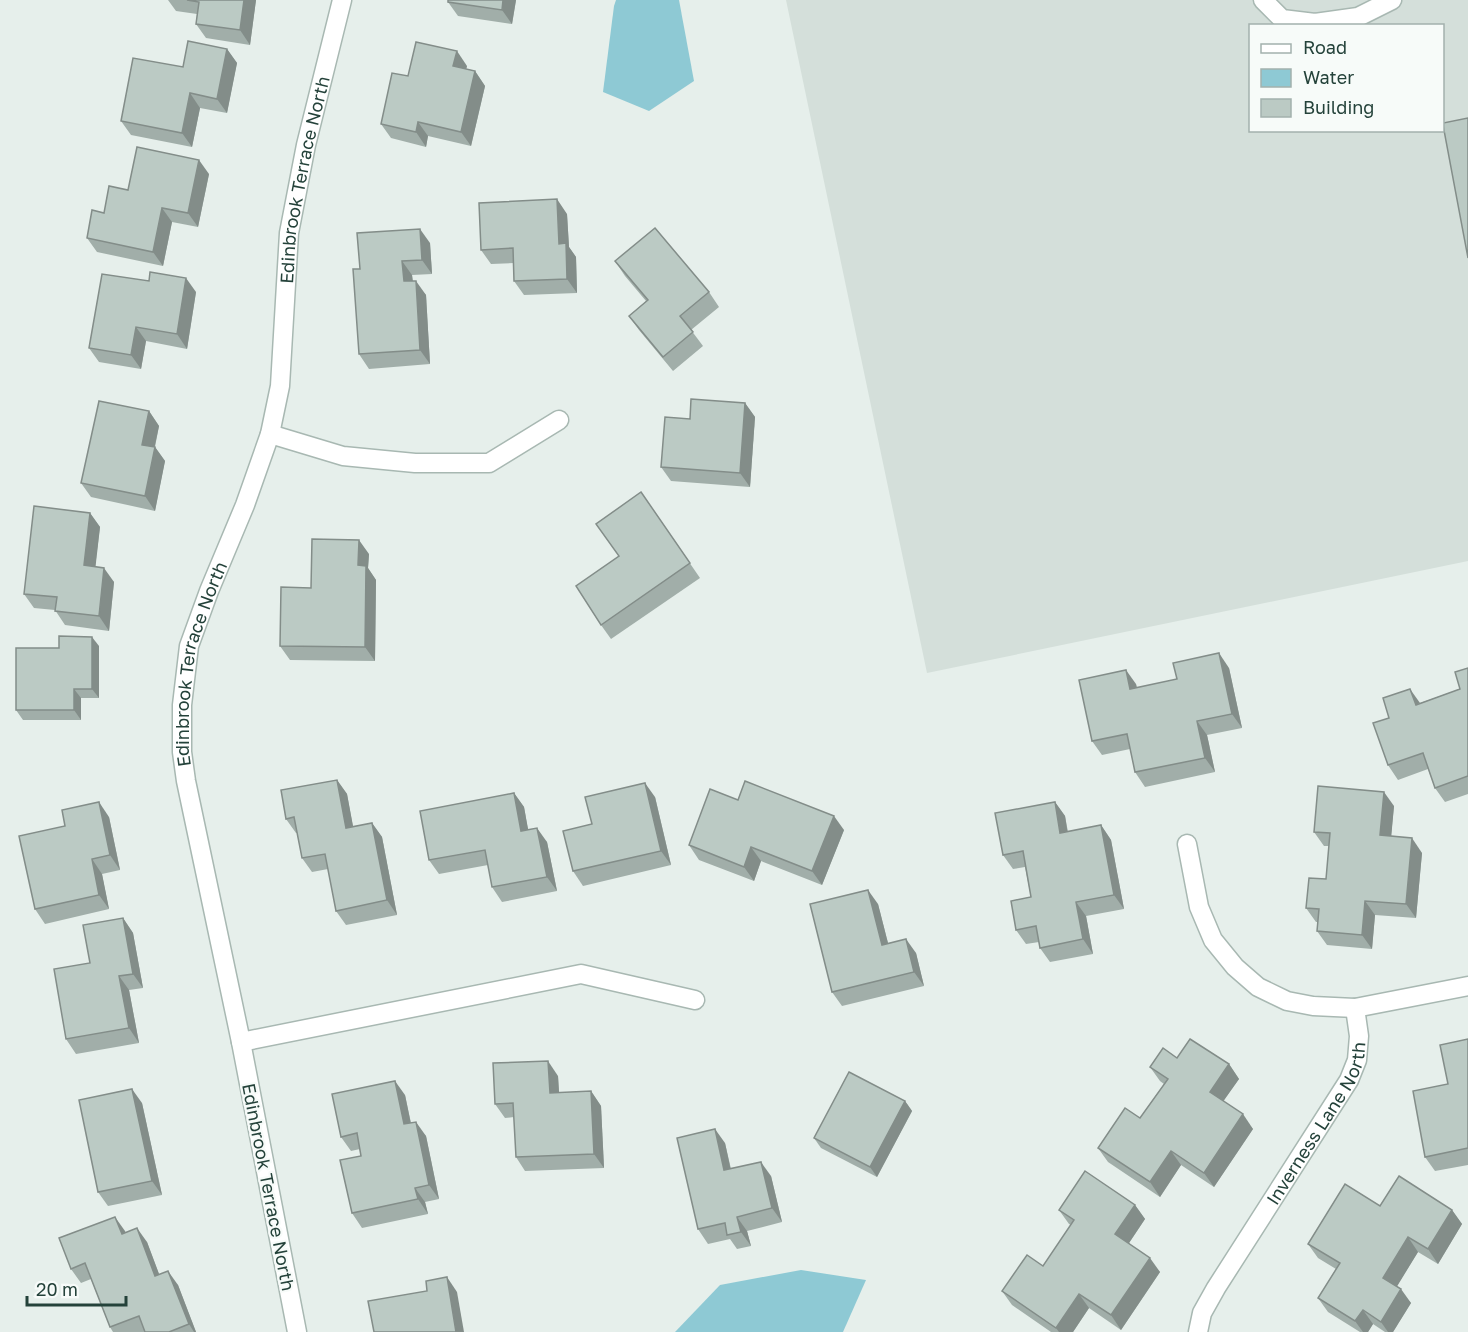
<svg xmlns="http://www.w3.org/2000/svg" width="1468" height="1332" viewBox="0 0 1468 1332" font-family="'Golos Text',sans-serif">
<rect width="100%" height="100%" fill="#e6efeb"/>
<path fill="#d4dfda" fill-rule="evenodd" d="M786 0H1468V561L927 673ZM1250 26H1442V130H1250Z"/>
<g fill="#8ec9d4">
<path d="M616 0H679L694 81 649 111 603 92 614 6Z"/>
<path d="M801 1270 866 1280 843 1332H675L720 1285Z"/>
</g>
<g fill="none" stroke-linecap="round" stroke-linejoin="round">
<defs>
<g id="minor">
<path d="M1263 0 1282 19 1315 23 1358 17 1392 0"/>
<path d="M270 434 343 456 415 463H489L559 420"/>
<path d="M1187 844 1199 907 1213 940 1235 967 1258 987 1287 1001 1313 1006 1355 1008 1468 986"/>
<path d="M241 1042 581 974 695 1000"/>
<path id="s1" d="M297 1332 241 1042 186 781 182 752V705L189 646 209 591 245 505 270 434 280 386 289 233 306 145 342 0"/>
<path id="s2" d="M1198 1332 1202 1313 1216 1288 1349 1080 1357 1060 1359 1036 1355 1008"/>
</g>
</defs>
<use href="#minor" stroke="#a8b8b2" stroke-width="21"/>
<use href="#minor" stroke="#fff" stroke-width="18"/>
</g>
<g fill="#a1aea9">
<path d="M168 0H256L250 45 206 38 196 24 197 14 176 11Z"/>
<path d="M448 0H516L512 24 458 16 448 2Z"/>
<path d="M227 49 237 63 227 113 200 108 192 147 131 135 121 121 183 67Z"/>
<path d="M467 66 466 69 475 71 485 86 471 146 428 136 426 147 391 138 381 124 408 76Z"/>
<path d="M209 174 198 227 172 222 163 266 97 252 87 238 104 213 128 190Z"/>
<path d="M567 214 569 247 576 257 577 293 524 295 514 281V263L491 264 481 250Z"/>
<path d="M430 243 432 274 412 275 413 281 426 295 430 364 369 369 359 354 360 269Z"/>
<path d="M615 261 709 292 719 307 691 330 703 346 673 371 639 330 629 316 646 301 625 276Z"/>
<path d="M196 292 187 349 146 341 141 369 99 362 89 348Z"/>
<path d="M745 403 755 417 750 487 671 481 661 467 690 419Z"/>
<path d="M149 411 159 426 155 447 165 461 155 511 91 497 81 483Z"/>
<path d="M641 492 700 578 611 639 601 625 619 556Z"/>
<path d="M90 513 100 527 95 567 114 582 109 631 65 625 55 610 34 608 24 594Z"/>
<path d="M369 554 368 568 376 580 375 661 290 660 280 646 311 588Z"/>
<path d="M99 646V698H81V720H23L16 710 59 648Z"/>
<path d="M1229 668 1242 728 1207 735 1215 772 1145 787 1135 772 1130 749 1102 755 1092 741 1136 684 1137 688Z"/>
<path d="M1468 668V794L1445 802 1435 788 1428 769 1398 780 1388 765 1389 718 1420 703 1460 689Z"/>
<path d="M337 780 347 794 353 827 372 823 382 837 397 915 346 925 336 911 328 869 312 872 302 858 297 833H296L286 819Z"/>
<path d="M514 793 524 807 528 830 547 842 557 891 502 902 492 887 488 865 439 874 429 860Z"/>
<path d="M655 797 671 865 583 886 573 871 592 824Z"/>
<path d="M738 800 844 830 822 885 761 861 754 881 699 860 689 845Z"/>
<path d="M1055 802 1065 816 1068 832 1101 825 1111 840 1124 909 1086 916 1093 954 1050 962 1040 948 1039 942 1026 944 1016 930 1031 897 1025 867 1013 869 1003 855Z"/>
<path d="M1394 806 1391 836 1422 853 1416 918 1375 915 1372 949 1327 945 1317 931 1318 922H1316L1306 908 1326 879 1329 846H1324L1314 832Z"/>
<path d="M109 817 120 870 102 874 109 909 45 924 35 909Z"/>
<path d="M878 904 888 943 916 953 924 986 842 1006 832 992Z"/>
<path d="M123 918 133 933 143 988 129 990 139 1043 76 1054 66 1039 90 963Z"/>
<path d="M1468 1039V1165L1435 1171 1425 1157 1448 1084Z"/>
<path d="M1177 1058 1229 1064 1239 1079 1223 1101 1253 1129 1214 1187 1181 1165 1160 1197 1108 1162 1098 1148 1140 1118 1164 1084 1160 1081 1150 1067Z"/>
<path d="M558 1076 559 1093 591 1091 601 1106 604 1168 525 1171 516 1157 514 1117 505 1118 495 1104Z"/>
<path d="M405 1095 411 1123 426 1136 439 1199 425 1202 428 1214 362 1228 352 1213 361 1156 360 1149 351 1151 341 1137Z"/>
<path d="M905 1101 912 1111 877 1177 821 1148 814 1138Z"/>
<path d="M142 1103 162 1195 108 1206 98 1192Z"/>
<path d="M725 1143 731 1169 771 1176 782 1222 747 1231 751 1246 737 1249 730 1239 708 1244 698 1229Z"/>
<path d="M1135 1205 1145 1219 1129 1243 1160 1272 1121 1330 1089 1308 1073 1332H1051L1012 1305 1002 1291 1043 1266 1071 1225 1069 1224 1059 1210Z"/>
<path d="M1380 1206 1452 1210 1462 1224 1438 1264 1418 1252 1396 1287 1411 1303 1393 1332H1385L1373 1324 1368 1332H1360L1328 1312 1318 1298 1336 1269 1318 1258 1308 1244Z"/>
<path d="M125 1232 147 1242 159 1274 178 1285 196 1332H113L110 1327 91 1279 81 1283 71 1269Z"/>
</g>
<g fill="#838d89">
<path d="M244 0H256L250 45 240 30Z"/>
<path d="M503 0H516L512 24 502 10Z"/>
<path d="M227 49 237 63 227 113 217 99Z"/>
<path d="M457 51 467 66 463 81 453 66Z"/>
<path d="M475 71 485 86 471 146 461 132Z"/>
<path d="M190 93 200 108 192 147 182 133Z"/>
<path d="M418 122 428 136 426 147 416 132Z"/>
<path d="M199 160 209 174 198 227 188 213Z"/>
<path d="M557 199 567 214 569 247 576 257 577 293 567 279 559 244Z"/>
<path d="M162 208 172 222 163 266 153 252Z"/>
<path d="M420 229 430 243 432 274 422 260Z"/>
<path d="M402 261 412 275 414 296 404 281Z"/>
<path d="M186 278 196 292 187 349 177 334Z"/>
<path d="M416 281 426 295 430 364 420 350Z"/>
<path d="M136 327 146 341 141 369 131 355Z"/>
<path d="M745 403 755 417 750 487 740 473Z"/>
<path d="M149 411 159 426 152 459 142 445Z"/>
<path d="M155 447 165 461 155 511 145 496Z"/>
<path d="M90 513 100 527 94 580 84 565Z"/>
<path d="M359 540 369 554 368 568 376 580 375 661 365 647 358 565Z"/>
<path d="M104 568 114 582 109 631 99 616Z"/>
<path d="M92 637 99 646V698L92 689Z"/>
<path d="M1219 653 1229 668 1242 728 1232 714Z"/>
<path d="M1126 670 1136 684 1140 704 1130 689Z"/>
<path d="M74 689 81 698V720L74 710Z"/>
<path d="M1410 689 1420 703 1416 705Z"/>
<path d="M1197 721 1207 735 1215 772 1205 758Z"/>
<path d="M337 780 347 794 356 842 346 828Z"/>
<path d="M645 783 655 797 671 865 661 851Z"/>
<path d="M1384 792 1394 806 1390 850 1380 835Z"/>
<path d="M514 793 524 807 531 845 521 831Z"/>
<path d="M99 802 109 817 120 870 110 855Z"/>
<path d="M1055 802 1065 816 1070 848 1060 833Z"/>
<path d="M834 816 844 830 822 885 812 871Z"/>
<path d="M372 823 382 837 397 915 387 900Z"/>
<path d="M1101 825 1111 840 1124 909 1114 895Z"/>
<path d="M537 828 547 842 557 891 547 877Z"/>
<path d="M1412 838 1422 853 1416 918 1406 904Z"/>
<path d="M751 847 761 861 754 881 744 867Z"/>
<path d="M92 859 102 874 109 909 99 895Z"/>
<path d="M868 890 878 904 892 959 882 945Z"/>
<path d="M1365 901 1375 915 1372 949 1362 935Z"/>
<path d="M1076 902 1086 916 1093 954 1083 939Z"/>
<path d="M123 918 133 933 143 988 133 974Z"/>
<path d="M906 939 916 953 924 986 914 972Z"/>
<path d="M119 976 129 990 139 1043 129 1028Z"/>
<path d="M548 1061 558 1076 560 1107 550 1093Z"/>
<path d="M1229 1064 1239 1079 1220 1106 1210 1092Z"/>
<path d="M395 1081 405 1095 414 1139 404 1124Z"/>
<path d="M132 1089 142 1103 162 1195 152 1181Z"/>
<path d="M591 1091 601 1106 604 1168 594 1154Z"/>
<path d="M905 1101 912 1111 877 1177 870 1167Z"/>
<path d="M1243 1114 1253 1129 1214 1187 1204 1173Z"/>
<path d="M416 1122 426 1136 439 1199 429 1185Z"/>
<path d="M715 1129 725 1143 734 1185 724 1170Z"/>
<path d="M1171 1151 1181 1165 1160 1197 1150 1182Z"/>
<path d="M761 1162 771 1176 782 1222 772 1208Z"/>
<path d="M415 1188 425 1202 428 1214 418 1199Z"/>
<path d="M1135 1205 1145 1219 1125 1249 1115 1234Z"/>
<path d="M1452 1210 1462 1224 1438 1264 1428 1249Z"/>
<path d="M115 1217 125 1231 132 1248 122 1234Z"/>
<path d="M737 1217 747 1231 751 1246 741 1232Z"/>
<path d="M137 1228 147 1242 165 1290 155 1276Z"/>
<path d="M1408 1237 1418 1252 1393 1293 1383 1278Z"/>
<path d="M1150 1258 1160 1272 1121 1330 1111 1315Z"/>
<path d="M168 1271 178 1285 196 1332H194L189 1324Z"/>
<path d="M447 1277 457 1292 464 1332H456Z"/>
<path d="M1401 1289 1411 1303 1393 1332H1388L1381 1322Z"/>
<path d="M1079 1294 1089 1308 1073 1332H1059L1056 1328Z"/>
<path d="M1363 1310 1373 1324 1368 1332H1363L1355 1321Z"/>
</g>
<g fill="#bbcac4" stroke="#838d89" stroke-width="1.5">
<path d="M187 0H244L240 30 196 24 199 2Z"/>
<path d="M448 0H503L502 10 448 2Z"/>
<path d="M188 41 227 49 217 99 190 93 182 133 121 121 133 58 183 67Z"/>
<path d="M416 42 457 51 453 66 475 71 461 132 418 122 416 132 381 124 392 73 408 76Z"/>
<path d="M1468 118V258L1443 125V123Z"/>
<path d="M137 147 199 160 188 213 162 208 153 252 87 238 92 210 104 213 109 186 128 190Z"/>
<path d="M557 199 559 244 566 243 567 279 514 281 513 248 481 250 479 203Z"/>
<path d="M655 228 709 292 680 316 693 332 663 357 629 316 648 300 615 261Z"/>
<path d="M420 229 422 260 402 261 404 281H416L420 350 359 354 353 269H360L357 233Z"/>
<path d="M150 272 186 278 177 334 136 327 131 355 89 348 102 274 149 281Z"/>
<path d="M691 399 745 403 740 473 661 467 665 417 690 419Z"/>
<path d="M99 401 149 411 142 445 155 447 145 496 81 483Z"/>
<path d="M641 492 690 563 601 625 576 586 619 556 596 524Z"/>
<path d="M34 506 90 513 84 565 104 568 99 616 55 611 57 597 24 594Z"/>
<path d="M312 539 359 540 358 565 366 566 365 647 280 646 281 587 311 588Z"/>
<path d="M59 636 92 637V689H74V710H16V648H59Z"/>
<path d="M1219 653 1232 714 1197 721 1205 758 1135 772 1127 734 1092 741 1079 680 1126 670 1130 689 1177 679 1173 663Z"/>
<path d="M1468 668V776L1435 788 1423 753 1388 765 1373 723 1389 718 1383 698 1410 689 1416 705 1460 689 1455 672Z"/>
<path d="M337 780 346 828 372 823 387 900 336 911 325 854 302 858 294 817 286 819 281 790Z"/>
<path d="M745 781 834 816 812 871 751 847 744 867 689 845 710 789 738 800Z"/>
<path d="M645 783 661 851 573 871 563 831 592 824 585 797Z"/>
<path d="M1318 786 1384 792 1380 835 1412 838 1406 904 1365 901 1362 935 1317 931 1319 909 1306 908 1309 878 1326 879 1330 833 1314 832Z"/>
<path d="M514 793 521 831 537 828 547 877 492 887 485 850 429 860 420 811Z"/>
<path d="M99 802 110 855 92 859 99 895 35 909 19 836 65 826 62 810Z"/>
<path d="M1055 802 1060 833 1101 825 1114 895 1076 902 1083 939 1040 948 1036 926 1016 930 1011 901 1031 897 1023 851 1003 855 995 813Z"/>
<path d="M868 890 882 945 906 939 914 972 832 992 810 904Z"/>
<path d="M123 918 133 974 119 976 129 1028 66 1039 54 969 90 963 83 925Z"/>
<path d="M1190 1039 1229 1064 1210 1092 1243 1114 1204 1173 1171 1151 1150 1182 1098 1148 1125 1108 1140 1118 1168 1079 1150 1067 1163 1048 1177 1058Z"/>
<path d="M1468 1039V1148L1425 1157 1413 1091 1448 1084 1440 1045Z"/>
<path d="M548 1061 550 1093 591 1091 594 1154 516 1157 513 1103 495 1104 493 1063Z"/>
<path d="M849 1072 905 1101 870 1167 814 1138Z"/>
<path d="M395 1081 404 1124 416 1122 429 1185 415 1188 418 1199 352 1213 340 1160 361 1156 357 1133 341 1137 332 1094Z"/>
<path d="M132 1089 152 1181 98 1192 79 1100Z"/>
<path d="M715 1129 724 1170 761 1162 772 1208 737 1217 741 1232 727 1235 725 1223 698 1229 677 1138Z"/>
<path d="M1085 1171 1135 1205 1115 1234 1150 1258 1111 1315 1079 1294 1056 1328 1002 1291 1027 1255 1043 1266 1074 1220 1059 1210Z"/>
<path d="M1399 1176 1452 1210 1428 1249 1408 1237 1383 1278 1401 1289 1381 1322 1363 1310 1355 1321 1318 1298 1340 1263 1308 1244 1345 1184 1380 1206Z"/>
<path d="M115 1217 122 1234 137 1228 155 1276 168 1271 189 1324 169 1332H145L139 1316 110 1327 85 1263 71 1269 59 1238Z"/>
<path d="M447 1277 456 1332H374L368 1301 427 1291 426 1281Z"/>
</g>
<g text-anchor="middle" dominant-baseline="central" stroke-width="4.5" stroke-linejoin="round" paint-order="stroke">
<g font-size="18" fill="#24423a" stroke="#f7fbf9">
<text stroke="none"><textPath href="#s1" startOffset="1182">Edinbrook Terrace North</textPath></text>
<text stroke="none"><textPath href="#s1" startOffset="682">Edinbrook Terrace North</textPath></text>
<text stroke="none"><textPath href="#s2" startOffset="242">Inverness Lane North</textPath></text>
<text transform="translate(269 1187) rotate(79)">Edinbrook Terrace North</text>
</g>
</g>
<rect x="1249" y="24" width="195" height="108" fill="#f7fbf9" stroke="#a3b1ad" stroke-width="1.5"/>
<rect x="1261" y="44" width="30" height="9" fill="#ffffff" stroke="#a3b1ad" stroke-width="1.5"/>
<text x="1303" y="54" font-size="18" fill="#24423a">Road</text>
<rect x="1261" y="69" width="30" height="18" fill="#8ec9d4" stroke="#a3b1ad" stroke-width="1.5"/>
<text x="1303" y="84" font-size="18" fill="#24423a">Water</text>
<rect x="1261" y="99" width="30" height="18" fill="#bbcac4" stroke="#a3b1ad" stroke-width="1.5"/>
<text x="1303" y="114" font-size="18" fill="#24423a">Building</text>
<path d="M27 1296v9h99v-9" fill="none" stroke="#24423a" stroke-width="3"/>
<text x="36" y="1296" font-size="18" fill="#24423a" stroke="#f7fbf9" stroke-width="4.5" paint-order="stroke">20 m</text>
</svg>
